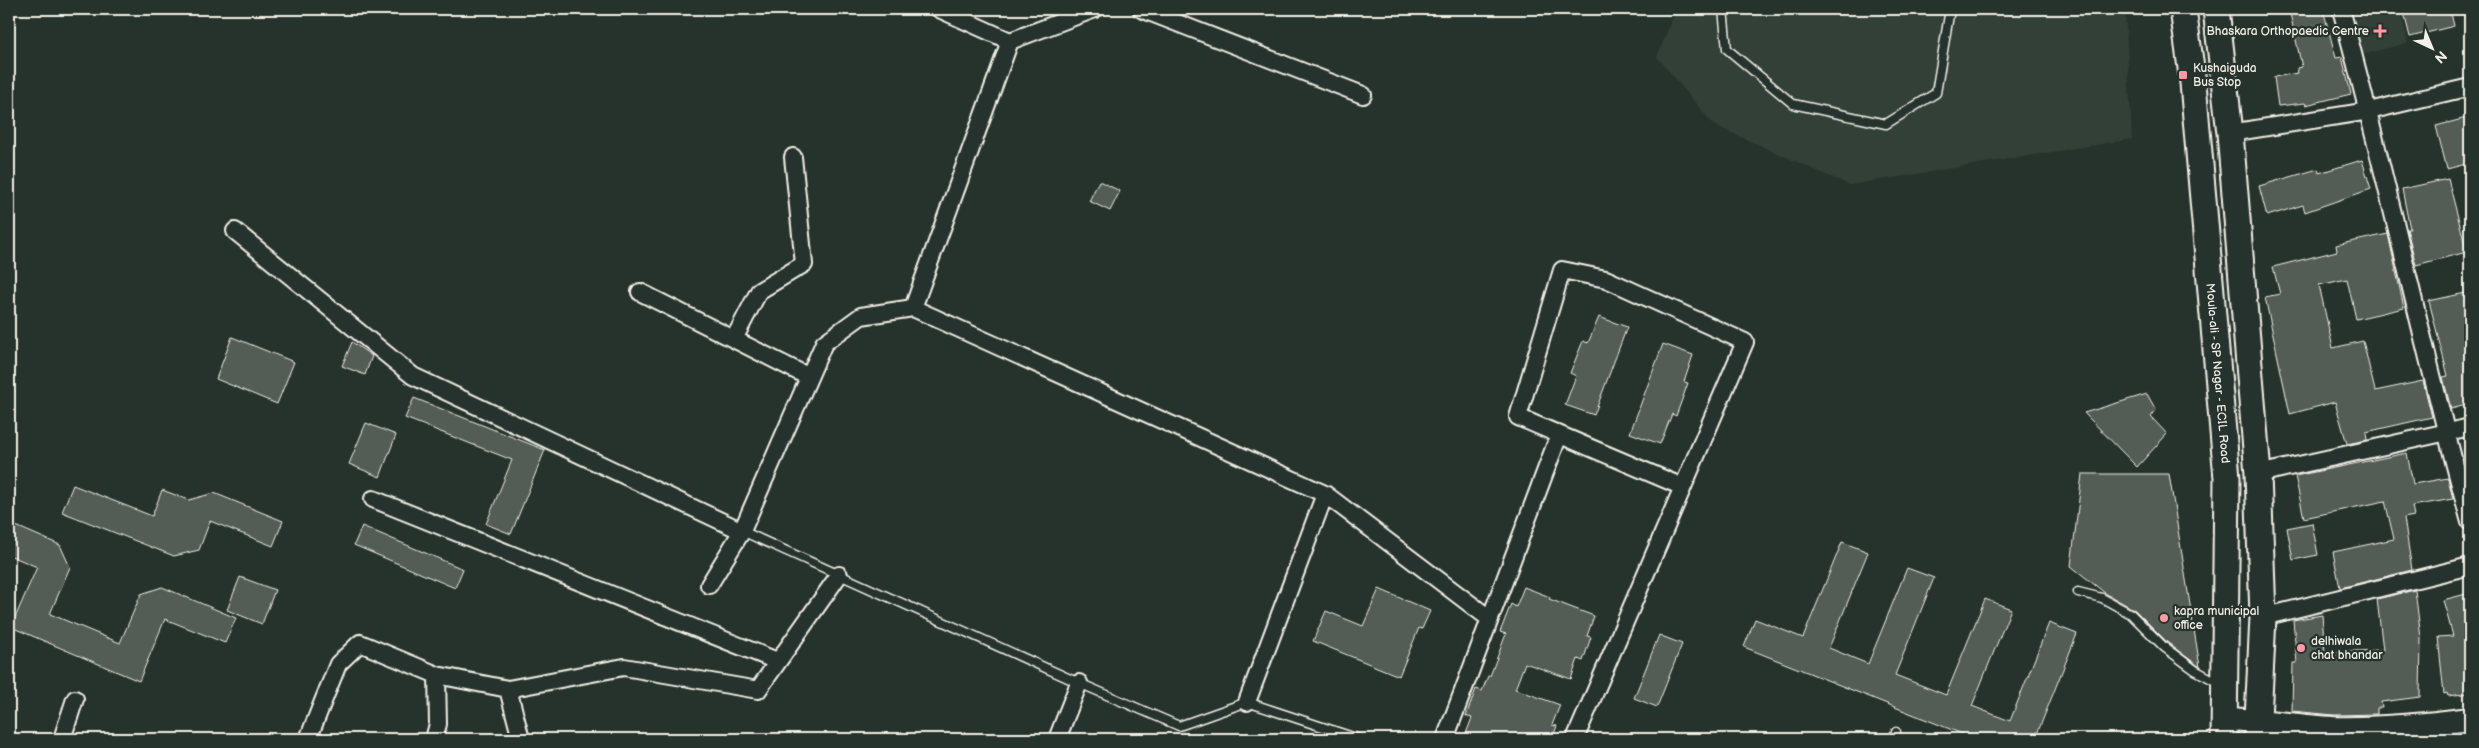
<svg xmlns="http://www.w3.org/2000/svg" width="2479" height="748" font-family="'Balsamiq Sans',sans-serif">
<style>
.built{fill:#333f39}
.building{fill:#525c55;stroke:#f4f1e8}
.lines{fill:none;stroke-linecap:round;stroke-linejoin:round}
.lane-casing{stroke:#f4f1e8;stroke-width:11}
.street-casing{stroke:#f4f1e8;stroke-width:20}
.secondary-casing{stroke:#f4f1e8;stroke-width:26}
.primary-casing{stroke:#f4f1e8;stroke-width:29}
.lane{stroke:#26332d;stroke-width:8}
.street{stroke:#26332d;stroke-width:16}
.secondary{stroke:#26332d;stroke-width:22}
.primary{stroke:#26332d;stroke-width:25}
.poi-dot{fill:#ff9aa2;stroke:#26332d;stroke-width:2}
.labels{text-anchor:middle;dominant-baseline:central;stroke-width:4.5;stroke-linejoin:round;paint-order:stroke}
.poi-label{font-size:12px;fill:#f4f1e8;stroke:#26332d;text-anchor:start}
.street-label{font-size:12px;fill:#f4f1e8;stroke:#26332d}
</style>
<rect width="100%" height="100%" fill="#26332d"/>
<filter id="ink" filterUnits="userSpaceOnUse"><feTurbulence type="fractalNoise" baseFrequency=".02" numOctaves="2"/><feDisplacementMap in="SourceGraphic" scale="10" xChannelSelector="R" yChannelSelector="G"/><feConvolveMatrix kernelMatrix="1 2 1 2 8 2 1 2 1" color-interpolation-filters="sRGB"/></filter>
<g filter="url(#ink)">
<path class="built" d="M1676,9H2125L2132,139L1849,185L1714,125L1657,57Z
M2394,9H2400L2408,43L2361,55L2353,19Z"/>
<path class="building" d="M2289,9H2323L2336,58L2342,57L2351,94L2306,105L2305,103L2278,106L2274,77L2298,73L2297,68L2302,67Z
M2403,9H2450L2454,26L2410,37Z
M2470,117V163L2447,169L2436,126Z
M2362,160L2371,189L2305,212L2303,205L2267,216L2259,186L2318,169L2319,173Z
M2448,179L2467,252L2416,265L2407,229H2410L2402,189Z
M1099,181L1120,191L1110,211L1089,201Z
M2388,234L2404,308L2356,319L2347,279L2319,285L2333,348L2363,341L2375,391L2423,381L2432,417L2366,432L2367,440L2347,444L2335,402L2290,414L2265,297L2280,294L2273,267L2337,251L2336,245Z
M2470,292V404L2451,409L2443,377L2448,376L2429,301Z
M1599,317L1627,327L1594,415L1565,405L1576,376L1570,373L1583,341L1588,343Z
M232,337L294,362L277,404L216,379Z
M352,342L372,356L365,375L342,366Z
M1663,344L1693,355L1684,382L1688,383L1676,416L1672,414L1660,444L1630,433Z
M2147,394L2156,410L2151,417L2167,434L2137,467L2084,413Z
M414,398L545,450L511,534L486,524L512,460L405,418Z
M366,423L396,435L380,477L349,464Z
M2407,453L2413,484L2448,478L2453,499L2412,506L2414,516L2404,518L2412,570L2340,588L2333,552L2394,539L2385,501L2304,518L2295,476Z
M2082,474H2169L2200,667L2168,643L2135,610L2105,593L2071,566Z
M73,485L152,516L162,490L189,500L214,493L283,521L273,546L210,521L199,550L174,556L62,512Z
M9,523L60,545L70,567L50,614L120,643L141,594L162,587L236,618L225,643L165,619L139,681L11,627L37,567L9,555Z
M2312,523L2318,555L2293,560L2287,528Z
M362,526L463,569L455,588L354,545Z
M1842,542L1868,552L1829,648L1868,664L1907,568L1934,578L1895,675L1946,695L1985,599L2011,609L1972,706L2010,721L2049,623L2077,634L2035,739H1975L1744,647L1755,619L1803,638Z
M240,577L275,590L262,624L227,610Z
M1524,587L1550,597L1549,599L1594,616L1587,636L1591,637L1583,661L1578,659L1571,679L1525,663L1515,689L1560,705L1552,725L1557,726L1552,739H1464L1472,718L1466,716L1476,689L1482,691L1488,676H1490L1506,634L1500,632L1511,604L1516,607Z
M1379,589L1430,611L1422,629L1419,628L1399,676L1313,641L1326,611L1363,626Z
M2415,590L2421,638L2420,697L2381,702L2382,708H2377V714L2334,715L2292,711L2293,663H2297L2293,620L2322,615L2325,652L2383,650L2377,599Z
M2466,594L2470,610V624H2467L2470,642V693L2448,696L2447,693L2444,694L2438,637L2453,636L2443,600Z
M1659,635L1682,644L1657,707L1634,698Z"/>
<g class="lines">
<g class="lane-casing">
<path id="lane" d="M1723,9L1727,49L1793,104L1886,124L1936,93L1950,9
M742,531L1079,683L1179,726L1247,702L1359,739
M2078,592L2102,598L2131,614L2164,647L2195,670L2221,684
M1893,739L1896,732"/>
</g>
<g class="street-casing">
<path id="street" d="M939,9L1010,41
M1141,9L1363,95
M2341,9C2388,179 2423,352 2470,522
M2230,133L2369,111L2470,87
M235,231L413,376L742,531
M640,292L809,377
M913,308L1325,494L1490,619
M734,339L759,291L804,264L793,157
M2258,474L2470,427
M373,499L777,661
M709,585L742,531L824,343L861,316L913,308L1010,41L1095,9
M2263,617L2470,566
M508,689L521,739
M1247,702L1325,494
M62,739L75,699
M308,739L338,664L360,643L437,675L508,689L624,667L758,690L839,575
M434,739L438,724L437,675
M1057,739L1079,683
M1445,739L1559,435
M1575,739L1745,342L1606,279L1562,270L1518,417L1683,487"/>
</g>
<g class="secondary-casing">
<path id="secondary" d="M2226,719C2262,720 2297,726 2333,728C2379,729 2425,725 2470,719"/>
</g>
<g class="primary-casing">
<g id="primary">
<path id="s1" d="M2183,9L2193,83L2227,478L2224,739"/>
<path d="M2216,9L2230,133L2258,474L2263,617L2257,739"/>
</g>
</g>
<use href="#lane" class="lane"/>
<use href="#street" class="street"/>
<use href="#secondary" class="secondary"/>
<use href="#primary" class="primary"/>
</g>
</g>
<g class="poi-dot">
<path d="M2377.5 23.5h5v5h5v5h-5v5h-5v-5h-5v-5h5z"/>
<rect x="2178" y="70" width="10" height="10" rx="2.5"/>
<circle cx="2164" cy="618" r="5"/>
<circle cx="2301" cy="648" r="5"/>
</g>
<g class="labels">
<g class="poi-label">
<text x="2369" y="31" text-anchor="end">Bhaskara Orthopaedic Centre</text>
<text x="2193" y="68">Kushaiguda<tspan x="2193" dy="14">Bus Stop</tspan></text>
<text x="2174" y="611">kapra municipal<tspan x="2174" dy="14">office</tspan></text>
<text x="2311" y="641">delhiwala<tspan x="2311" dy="14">chat bhandar</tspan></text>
</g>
<g class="street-label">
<text stroke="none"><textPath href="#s1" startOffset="366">Moula-ali - SP Nagar - ECIL Road</textPath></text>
</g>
</g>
<rect width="2479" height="748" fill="none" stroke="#26332d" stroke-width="30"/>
<rect x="15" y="15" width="2449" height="718" fill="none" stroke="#f4f1e8" stroke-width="2" filter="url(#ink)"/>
<g transform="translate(2432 48) rotate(136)" stroke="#26332d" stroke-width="4" paint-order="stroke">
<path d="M0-4L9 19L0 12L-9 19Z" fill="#f4f1e8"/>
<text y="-8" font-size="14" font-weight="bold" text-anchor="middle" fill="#f4f1e8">N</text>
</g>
</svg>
